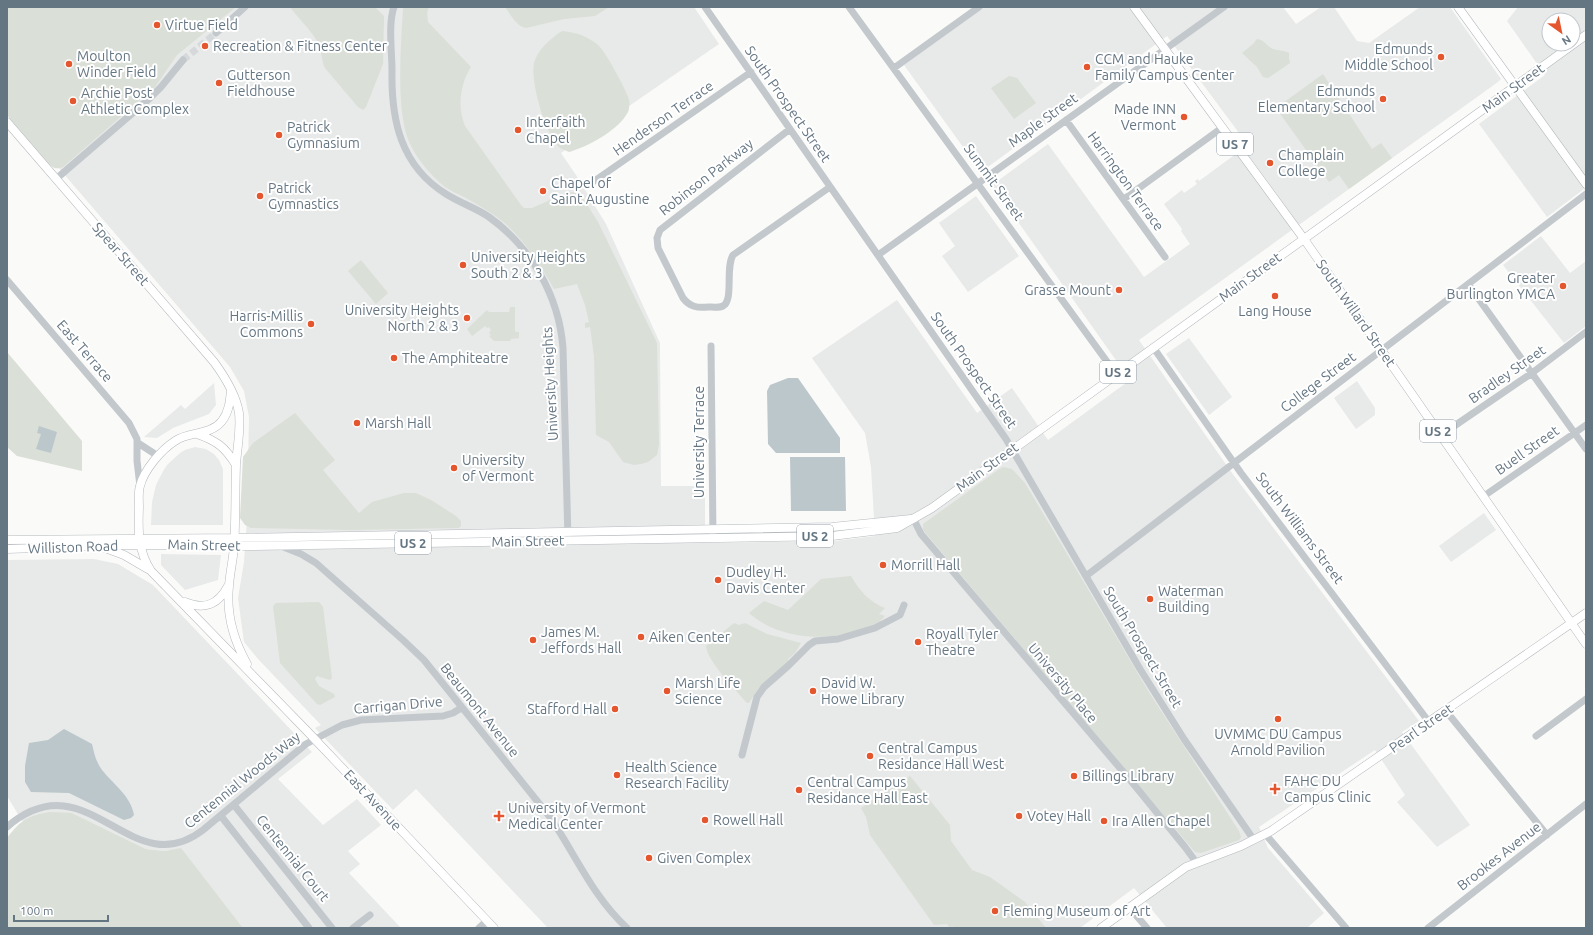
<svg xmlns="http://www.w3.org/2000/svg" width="1593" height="935" font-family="Ubuntu,sans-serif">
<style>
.built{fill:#e8e9e9;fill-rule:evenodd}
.green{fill:#dadfd7}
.water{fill:#bbc7cb}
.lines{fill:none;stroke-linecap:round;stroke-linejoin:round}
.minor-tunnel{stroke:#d5d9db;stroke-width:7;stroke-dasharray:7 3.5;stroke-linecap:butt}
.major-casing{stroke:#b5babe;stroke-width:9}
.minor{stroke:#c3c8cc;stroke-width:7}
.major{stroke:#fff;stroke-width:8}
.poi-dot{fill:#e4572e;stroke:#fff;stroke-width:1.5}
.labels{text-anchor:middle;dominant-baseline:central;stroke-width:4;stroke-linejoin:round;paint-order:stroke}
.shield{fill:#fff;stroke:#939fa8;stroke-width:1}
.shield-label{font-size:13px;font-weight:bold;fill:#657683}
.poi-label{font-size:14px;fill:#657683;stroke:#fff;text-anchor:start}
.street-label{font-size:14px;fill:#657683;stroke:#fff}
</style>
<rect width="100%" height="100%" fill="#fafaf8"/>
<path class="built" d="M7,7H694L719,44L561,153L576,175L606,224L660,343L661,486H705V543L835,541L875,536L871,467L865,433L812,358L897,300L977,413L1012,388L1048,440L1130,380L992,185L1048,144L1144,277L1190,244L1181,231L1182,229L1164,204L1182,190L1184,193L1197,184L1195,181L1198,179L1199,181L1248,145L1167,36L981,172L904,65L984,7H1283L1296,24L1321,7H1334L1357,41L1369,43L1420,7H1450L1501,79L1498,82L1139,340L1232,473L1419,721L1402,732L1470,825L1437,847L1397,802L1405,795L1375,750L1259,827L1268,848L1324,913L1307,928H1167L1134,888L1080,928H548L416,789L393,810L315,728L321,725L259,660L244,642L238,598L244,562L247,520L249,417L244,391L230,367L7,108Z
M1518,7H1586V191L1584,189L1547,217L1479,124L1545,75L1507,21ZM1549,20H1573V44H1549Z
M976,196L1019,256L968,292L942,256L955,246L939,223Z
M1541,236L1570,273L1586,261V326L1564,343L1503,265Z
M1189,338L1232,397L1209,415L1166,354Z
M1357,381L1375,408V415L1356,429L1334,398Z
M214,383L216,405L209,414L173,428L157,438L144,437L181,405L185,409Z
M195,447L206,449L214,454L219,460L223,469V525H151L152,502L156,485L162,473L167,465L180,453L185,450Z
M1484,513L1496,530L1451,562L1439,546Z
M161,554L221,555L218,580L185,590L161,565Z
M94,559L118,564L153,585L312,752L278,779L323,825L357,799L381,825L348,851L360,864L349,873L401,928H243L181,849L165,851L146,849L72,813L22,821L7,796V560Z"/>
<path class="green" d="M7,7H236L177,55L155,87L63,167C56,169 54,169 49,164L7,115Z
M290,7H375L384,16L383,64L366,107L363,110L358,107L325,68C321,59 322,50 317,41C310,29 298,18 290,7Z
M404,7H429L427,13L428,22L471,67C460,84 457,107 465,126L521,205L524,208H532L566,193L576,192L581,195L598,222L657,343L659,444L657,455L648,462L641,464L634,465L623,462L609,442L596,435L594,356L590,327L585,328V323L589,322L585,305L577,284L554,289C541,266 526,243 507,225C494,214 479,205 464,197C458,194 451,191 445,187C430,175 415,157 408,139C396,108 401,44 403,9Z
M505,7H609L595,16L564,19L526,28C516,26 511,15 505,7Z
M562,31C578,33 585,35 598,45C604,49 628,93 629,100C630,103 629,110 628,112C619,130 587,147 569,152C566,151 563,149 560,148C546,136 530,82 534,63C538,49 550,39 562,31Z
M1257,39C1265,40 1266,46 1273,49C1279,51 1284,50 1289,53V58L1290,63L1268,78L1263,77L1257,67L1242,53L1253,44Z
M1323,74L1372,149L1381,143L1392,158L1349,189L1339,175L1329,182L1276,108Z
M1009,76L1017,78L1036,103L1014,119L991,88Z
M361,260L388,293L376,304L348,271Z
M510,307H515V331L516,332H519V338L511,339L510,341H494L489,336L491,335L489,333L491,330L489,327L487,328L485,326L472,336L467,329L487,310L489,312H509Z
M7,352L82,441V471L17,456L7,447Z
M295,413L335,460L323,470L359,513L372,502L404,493H416L431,500L456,516L461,521V526L459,528L350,530L251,528L245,525L240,518L243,457L253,443Z
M1003,467L1012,469L1025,483L1150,694L1239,831L1241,837L1239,840L1201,853L1195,852L923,530V524L998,470Z
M851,576C859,590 870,603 885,608L879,614L885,616L880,621L882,622C871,626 861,631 850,633C816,641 776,637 749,613L764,601L788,610L821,579Z
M319,602L323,607L332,678L330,680L317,676L315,679L319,686L334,694L335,697L320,705L317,704L280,663L273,606L276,603Z
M734,623L739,625L745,623L767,634L801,643L795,653L788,659V662L758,689L749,703H747C736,690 707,661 706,646Z
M910,776L950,825L951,841L972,870L990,877L1025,902L1046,928H954L952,926L950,928L947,924L934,925L870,835L866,817L861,808Z
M50,812L72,813L146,849L165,851L181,848L243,928H7V838C21,820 27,816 50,812Z"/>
<path class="water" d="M788,378H798L840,438V453H776L768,444L767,391L770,385Z
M39,426L57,432L51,453L36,449L41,434L37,433Z
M790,457H845L846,511H791Z
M64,729L92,744C94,753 96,762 102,770C113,784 131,796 134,815L131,818L124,820L69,793L31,792L25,782V766L29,743L48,740Z"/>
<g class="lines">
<path class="minor-tunnel" d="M183,60L216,33"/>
<g class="major-casing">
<path id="major" d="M1134,7L1304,239L1586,644
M1458,7L1586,184
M7,122L214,362C225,377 236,394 239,413C241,430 237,448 236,465C235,492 236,519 234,547C233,560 230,572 229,586C226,614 233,639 247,664
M231,390C230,401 229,412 222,421C210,436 189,431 175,441C161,450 144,470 140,486C138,492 139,501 139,507C138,531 138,551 151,571L307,731L494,928
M197,434C217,441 225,447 236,465
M7,540L234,538L832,527L911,519
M105,548L124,555L148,569
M7,549L130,545L250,546L832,536L897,528L932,508L1586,35
M185,602C204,610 218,605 228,586
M1101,928L1186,867L1241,846L1271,831L1586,613"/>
</g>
<path class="minor" d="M394,7C388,23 392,53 392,70C391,121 401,166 446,194C460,203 476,208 489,217C531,247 559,296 563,348L568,540
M705,7L1006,439L1140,669L1184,739L1254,840
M849,7L1116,374
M216,33L245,7
M894,68L979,7
M1066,120L1165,257
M790,129L660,230L657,238L658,248L683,298C690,307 697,308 708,307C712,307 719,308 723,306C734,300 725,268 733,255L830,187
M56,179L150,98L161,87L183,60
M590,184L751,72
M1124,199L1223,127
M878,255L1224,7
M7,280L129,423L137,439V461L140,486
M1468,284L1586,449
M711,346L713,538
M1153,347L1241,473L1429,722
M1441,435L1532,373L1586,332
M138,443L158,456
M1484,496L1586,425
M913,518L921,534L1131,781L1185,847L1196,862
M281,546L301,554L316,563L403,640L424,660L550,817C575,854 593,897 627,928
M1086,576L1586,194
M1446,711L1547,835
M1536,736L1586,699
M742,755L757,697L764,687L788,666L809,645L815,641L838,639L875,628L900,615L904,605
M234,805L332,928
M221,816L309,928
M7,827C88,757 130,886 203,830L306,744L342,725L361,720L443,716L453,713L461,708
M1266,835L1346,928
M1129,907L1147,928
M353,928L370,915
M479,928L487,921
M1428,928L1586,804"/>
<use href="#major" class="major"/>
</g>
<g class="poi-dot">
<circle cx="157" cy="25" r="4"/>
<circle cx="205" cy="46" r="4"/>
<circle cx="1441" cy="57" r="4"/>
<circle cx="69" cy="64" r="4"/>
<circle cx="1087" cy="67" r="4"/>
<circle cx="219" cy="83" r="4"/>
<circle cx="1383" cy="99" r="4"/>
<circle cx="73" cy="101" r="4"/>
<circle cx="1184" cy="117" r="4"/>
<circle cx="518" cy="130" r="4"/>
<circle cx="279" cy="135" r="4"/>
<circle cx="1270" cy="163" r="4"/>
<circle cx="543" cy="191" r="4"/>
<circle cx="260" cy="196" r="4"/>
<circle cx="463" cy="265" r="4"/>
<circle cx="1563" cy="286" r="4"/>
<circle cx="1119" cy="290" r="4"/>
<circle cx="1275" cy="296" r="4"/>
<circle cx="467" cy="318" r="4"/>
<circle cx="311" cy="324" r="4"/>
<circle cx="394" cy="358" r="4"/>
<circle cx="357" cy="423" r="4"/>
<circle cx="454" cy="468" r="4"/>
<circle cx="883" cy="565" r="4"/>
<circle cx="718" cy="580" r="4"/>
<circle cx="1150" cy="599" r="4"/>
<circle cx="641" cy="637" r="4"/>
<circle cx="533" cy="640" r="4"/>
<circle cx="918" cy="642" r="4"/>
<circle cx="667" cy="691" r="4"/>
<circle cx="813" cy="691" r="4"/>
<circle cx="615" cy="709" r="4"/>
<circle cx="1278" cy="719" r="4"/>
<circle cx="870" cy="756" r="4"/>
<circle cx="617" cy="775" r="4"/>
<circle cx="1074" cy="776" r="4"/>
<path d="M1273 783h4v4h4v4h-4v4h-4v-4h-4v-4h4z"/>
<circle cx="799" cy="790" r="4"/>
<path d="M497 810h4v4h4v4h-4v4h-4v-4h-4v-4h4z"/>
<circle cx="1019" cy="816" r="4"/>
<circle cx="705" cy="820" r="4"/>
<circle cx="1104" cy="821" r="4"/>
<circle cx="649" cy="858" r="4"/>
<circle cx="995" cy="911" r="4"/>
</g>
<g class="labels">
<g class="shield">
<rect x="1217" y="133" width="36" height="22" rx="3"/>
<rect x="1100" y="361" width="36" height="22" rx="3"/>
<rect x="1420" y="420" width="36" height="22" rx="3"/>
<rect x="797" y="525" width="36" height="22" rx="3"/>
<rect x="395" y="532" width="36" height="22" rx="3"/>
</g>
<g class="shield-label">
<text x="1235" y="144">US 7</text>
<text x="1118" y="372">US 2</text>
<text x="1438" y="431">US 2</text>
<text x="815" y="536">US 2</text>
<text x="413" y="543">US 2</text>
</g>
<g class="poi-label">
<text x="165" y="25">Virtue Field</text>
<text x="213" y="46">Recreation &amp; Fitness Center</text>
<text x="1433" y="49" text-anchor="end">Edmunds<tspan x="1433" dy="16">Middle School</tspan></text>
<text x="77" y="56">Moulton<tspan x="77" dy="16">Winder Field</tspan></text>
<text x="1095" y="59">CCM and Hauke<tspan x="1095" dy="16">Family Campus Center</tspan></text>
<text x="227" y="75">Gutterson<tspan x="227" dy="16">Fieldhouse</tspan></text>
<text x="1375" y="91" text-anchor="end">Edmunds<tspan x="1375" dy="16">Elementary School</tspan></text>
<text x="81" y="93">Archie Post<tspan x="81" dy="16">Athletic Complex</tspan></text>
<text x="1176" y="109" text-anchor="end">Made INN<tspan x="1176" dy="16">Vermont</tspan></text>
<text x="526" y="122">Interfaith<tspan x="526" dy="16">Chapel</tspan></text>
<text x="287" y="127">Patrick<tspan x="287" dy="16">Gymnasium</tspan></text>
<text x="1278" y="155">Champlain<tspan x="1278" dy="16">College</tspan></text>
<text x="551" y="183">Chapel of<tspan x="551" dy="16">Saint Augustine</tspan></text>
<text x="268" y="188">Patrick<tspan x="268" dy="16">Gymnastics</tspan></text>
<text x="471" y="257">University Heights<tspan x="471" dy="16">South 2 &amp; 3</tspan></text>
<text x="1555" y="278" text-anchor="end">Greater<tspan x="1555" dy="16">Burlington YMCA</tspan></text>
<text x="1111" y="290" text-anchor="end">Grasse Mount</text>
<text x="459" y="310" text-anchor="end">University Heights<tspan x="459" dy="16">North 2 &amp; 3</tspan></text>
<text x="1275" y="311" text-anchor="middle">Lang House</text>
<text x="303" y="316" text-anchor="end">Harris-Millis<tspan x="303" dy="16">Commons</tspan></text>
<text x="402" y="358">The Amphiteatre</text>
<text x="365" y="423">Marsh Hall</text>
<text x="462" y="460">University<tspan x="462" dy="16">of Vermont</tspan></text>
<text x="891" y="565">Morrill Hall</text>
<text x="726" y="572">Dudley H.<tspan x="726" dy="16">Davis Center</tspan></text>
<text x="1158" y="591">Waterman<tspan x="1158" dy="16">Building</tspan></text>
<text x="541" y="632">James M.<tspan x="541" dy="16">Jeffords Hall</tspan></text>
<text x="926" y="634">Royall Tyler<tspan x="926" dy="16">Theatre</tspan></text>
<text x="649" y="637">Aiken Center</text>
<text x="675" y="683">Marsh Life<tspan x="675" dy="16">Science</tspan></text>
<text x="821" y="683">David W.<tspan x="821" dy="16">Howe Library</tspan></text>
<text x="607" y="709" text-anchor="end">Stafford Hall</text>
<text x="1278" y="734" text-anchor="middle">UVMMC DU Campus<tspan x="1278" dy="16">Arnold Pavilion</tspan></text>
<text x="878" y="748">Central Campus<tspan x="878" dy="16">Residance Hall West</tspan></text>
<text x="625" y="767">Health Science<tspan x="625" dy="16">Research Facility</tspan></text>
<text x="1082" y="776">Billings Library</text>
<text x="1284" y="781">FAHC DU<tspan x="1284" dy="16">Campus Clinic</tspan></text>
<text x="807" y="782">Central Campus<tspan x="807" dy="16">Residance Hall East</tspan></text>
<text x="508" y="808">University of Vermont<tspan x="508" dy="16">Medical Center</tspan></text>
<text x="1027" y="816">Votey Hall</text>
<text x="713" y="820">Rowell Hall</text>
<text x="1112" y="821">Ira Allen Chapel</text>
<text x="657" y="858">Given Complex</text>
<text x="1003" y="911">Fleming Museum of Art</text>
</g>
<g class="street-label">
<text transform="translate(1513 88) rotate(-36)">Main Street</text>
<text transform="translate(788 104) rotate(55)">South Prospect Street</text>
<text transform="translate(663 118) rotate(-35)">Henderson Terrace</text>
<text transform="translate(1043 120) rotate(-36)">Maple Street</text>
<text transform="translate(706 177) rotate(-38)">Robinson Parkway</text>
<text transform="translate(1126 181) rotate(54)">Harrington Terrace</text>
<text transform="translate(994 182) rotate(54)">Summit Street</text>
<text transform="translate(121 254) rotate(49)">Spear Street</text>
<text transform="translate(1250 277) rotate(-36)">Main Street</text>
<text transform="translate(1356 313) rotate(55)">South Willard Street</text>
<text transform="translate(85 351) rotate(49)">East Terrace</text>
<text transform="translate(974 370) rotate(55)">South Prospect Street</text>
<text transform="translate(1507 374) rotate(-35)">Bradley Street</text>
<text transform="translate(1318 382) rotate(-37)">College Street</text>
<text transform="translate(550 384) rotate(-93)">University Heights</text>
<text transform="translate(699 442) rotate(-90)">University Terrace</text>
<text transform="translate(1527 450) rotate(-35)">Buell Street</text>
<text transform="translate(987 467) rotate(-36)">Main Street</text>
<text transform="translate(1300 528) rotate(53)">South Williams Street</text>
<text transform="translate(528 541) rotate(-1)">Main Street</text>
<text transform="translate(204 545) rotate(1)">Main Street</text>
<text transform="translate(73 547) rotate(-2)">Williston Road</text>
<text transform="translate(1143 647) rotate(59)">South Prospect Street</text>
<text transform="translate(1063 683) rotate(50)">University Place</text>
<text transform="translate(398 705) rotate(-5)">Carrigan Drive</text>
<text transform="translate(480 710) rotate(51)">Beaumont Avenue</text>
<text transform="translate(1421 728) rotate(-35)">Pearl Street</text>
<text transform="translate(242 780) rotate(-39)">Centennial Woods Way</text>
<text transform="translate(373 800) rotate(47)">East Avenue</text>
<text transform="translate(1499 856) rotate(-38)">Brookes Avenue</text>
<text transform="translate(293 858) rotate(51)">Centennial Court</text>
</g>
</g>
<rect width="1593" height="935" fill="none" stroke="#657683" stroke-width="16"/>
<g transform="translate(1561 32) rotate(147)"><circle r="19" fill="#ffffff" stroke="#c1c8cd"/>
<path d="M0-3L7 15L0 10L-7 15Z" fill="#e4572e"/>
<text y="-6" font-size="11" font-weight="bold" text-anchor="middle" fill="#657683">N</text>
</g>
<path d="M14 915v6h94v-6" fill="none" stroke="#657683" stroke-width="2"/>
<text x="20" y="915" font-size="12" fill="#657683" stroke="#ffffff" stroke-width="3" paint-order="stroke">100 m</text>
</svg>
